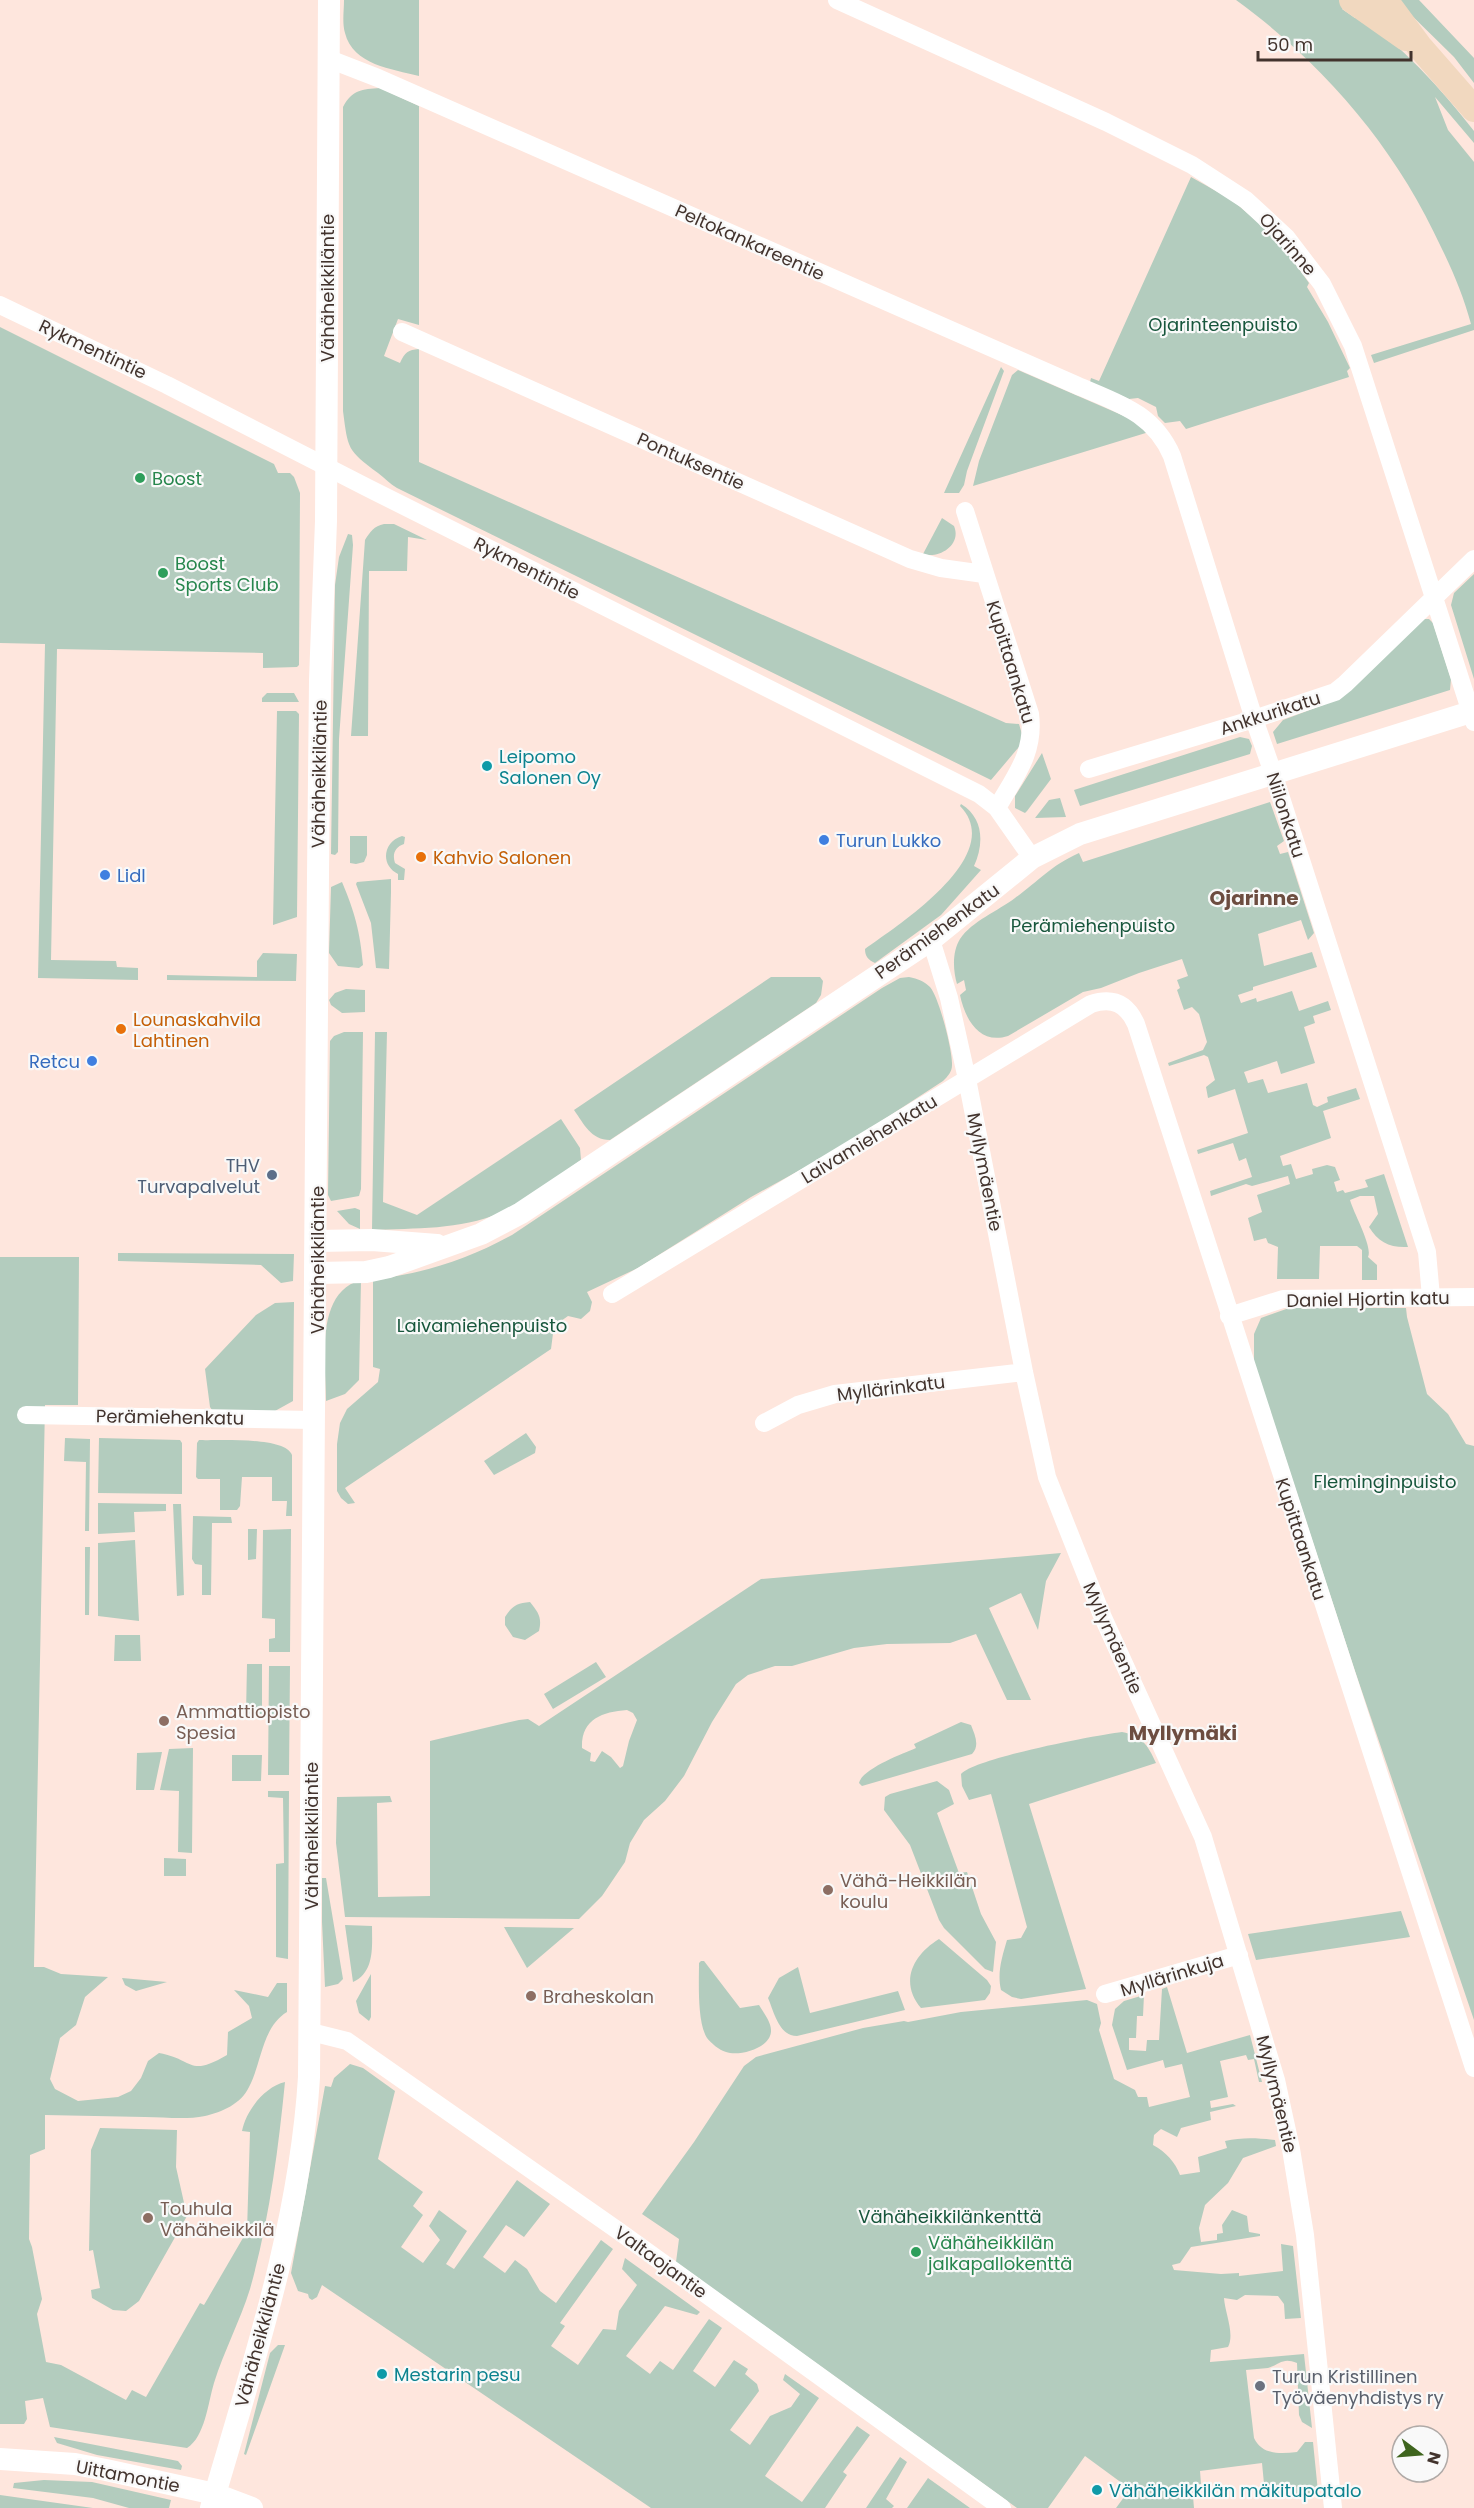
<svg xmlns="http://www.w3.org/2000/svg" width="1474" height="2508" font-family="Poppins,sans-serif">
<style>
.green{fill:#b3ccbe;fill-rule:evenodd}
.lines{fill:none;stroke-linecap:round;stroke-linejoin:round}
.minor{stroke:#fff;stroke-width:18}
.tertiary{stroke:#fff;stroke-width:22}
.secondary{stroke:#f1d8bf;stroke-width:26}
.leisure-dot{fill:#2e9e5b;stroke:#f9f9f9;stroke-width:2}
.culture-dot{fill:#0f9aa8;stroke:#f9f9f9;stroke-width:2}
.shop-dot{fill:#3f7fe0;stroke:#f9f9f9;stroke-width:2}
.food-dot{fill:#e8710a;stroke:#f9f9f9;stroke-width:2}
.service-dot{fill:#5c6f8a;stroke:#f9f9f9;stroke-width:2}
.education-dot{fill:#8d6e63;stroke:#f9f9f9;stroke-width:2}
.worship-dot{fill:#6b7280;stroke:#f9f9f9;stroke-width:2}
.labels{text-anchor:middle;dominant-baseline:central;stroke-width:4.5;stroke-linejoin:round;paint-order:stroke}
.street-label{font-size:18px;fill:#42332d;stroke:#f9f9f9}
.park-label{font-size:18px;fill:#17563c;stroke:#f9f9f9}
.leisure-label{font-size:18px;fill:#27864d;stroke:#f9f9f9;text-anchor:start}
.culture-label{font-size:18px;fill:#0d838f;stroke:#f9f9f9;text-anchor:start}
.shop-label{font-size:18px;fill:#366cbe;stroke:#f9f9f9;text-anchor:start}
.food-label{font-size:18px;fill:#c56008;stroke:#f9f9f9;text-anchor:start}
.service-label{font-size:18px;fill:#4e5e75;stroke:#f9f9f9;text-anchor:end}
.education-label{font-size:18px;fill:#785e54;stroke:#f9f9f9;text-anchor:start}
.worship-label{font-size:18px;fill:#5b616d;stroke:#f9f9f9;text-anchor:start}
.neighbourhood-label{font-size:20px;font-weight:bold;fill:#6d4d40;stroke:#f9f9f9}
</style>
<rect width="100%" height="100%" fill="#fee6dd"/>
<path class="green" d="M344,0H419V76C392,69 353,65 345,33C342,23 344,11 344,0Z
M1236,0H1340L1344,7L1342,9L1355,18L1358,13C1402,47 1440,87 1474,131V143L1435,97L1448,130L1474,162V330L1374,363L1371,355L1471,324C1464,298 1453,271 1441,247C1396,148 1324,64 1236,0Z
M1396,0H1419L1474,58V83L1454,57Z
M380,88L419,106V325L398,319L384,356L400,363C405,352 408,350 419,349V462L1006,723L1019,724L1024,741L991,780L397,488C390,484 385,478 378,473C347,450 348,449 343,411V107C352,90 362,89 380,88Z
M1191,177L1232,200L1259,223L1283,247L1309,283L1307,287L1328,322L1350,368L1347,371L1349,377L1186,429L1180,421L1165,423L1158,416L1156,407L1138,398L1129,399L1090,382L1091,378L1099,381Z
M0,327L274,464L278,473H290L294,477L300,493L299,665L297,667L263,668V653L57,649L51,960L116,961L117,967L138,968V980L38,978L45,644L0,643Z
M1001,367L1004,371L967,471L964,485L959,493H944Z
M1018,370L1131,419L1149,432L973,486L979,461L1012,375Z
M942,518L954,526C962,545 939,559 923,554Z
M384,524H394L427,540L408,537L407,571H369L368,736H351L365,540C370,532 374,526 384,524Z
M348,534L352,535L353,545L339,739L338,852L335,855L331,854L335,585L339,557Z
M1474,574V679L1451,605L1454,593Z
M1423,619H1429L1433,623L1451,679L1450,690L1277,744L1273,732L1283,720L1323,705Z
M267,693H294L299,702H262V698Z
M277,711H296L299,714L297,917L273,925Z
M1240,737L1249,739L1252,746L1250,754L1080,806L1074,790Z
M1042,753L1051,779L1027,811L1025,813L1015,808V796Z
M1060,798L1066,817L1035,818L1049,800Z
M1270,802L1284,841L1277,846L1280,854L1288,852L1314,933L1308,940L1301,920L1258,934L1264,966L1312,952L1317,967L1253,987V990L1238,995L1241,1003L1256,998L1257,1002L1292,991L1299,1011L1328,1001L1331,1010L1313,1016L1315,1023L1304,1027L1315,1063L1281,1074L1277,1061L1244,1072L1248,1083L1263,1079L1268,1093L1307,1083L1313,1105L1317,1107L1328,1102L1327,1097L1356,1088L1360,1099L1323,1111L1331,1138L1280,1156L1283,1166L1291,1164L1296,1179L1313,1174L1312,1169L1327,1165L1335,1167L1340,1180L1334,1182L1337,1192L1343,1190L1345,1193L1368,1187L1365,1180L1384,1174L1408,1247C1390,1248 1378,1242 1369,1227L1378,1214L1374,1196H1360L1350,1200C1354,1214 1373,1247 1368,1257L1377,1265V1280H1362V1250L1357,1246H1320L1319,1279H1277L1278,1247L1268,1243L1266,1238L1254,1241L1248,1218L1262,1212L1257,1195L1290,1184L1288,1176L1252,1186L1246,1184L1211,1196L1210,1191L1252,1177L1246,1158L1239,1161L1233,1143L1198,1154L1197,1150L1248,1133L1235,1089L1208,1098L1206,1087L1215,1080L1208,1057L1204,1055L1169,1066L1168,1063L1203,1050L1207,1042L1199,1014L1192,1007L1184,1010L1177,990L1180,988L1177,980L1188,976L1182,959L1139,973L1101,988L1083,992L1008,1036C979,1045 965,1019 960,995L966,990L964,980L957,984C953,970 952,952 960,939C972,921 998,911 1015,898C1039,881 1050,866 1079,853L1083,862Z
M961,804C984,818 984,844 974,866L981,870L941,915L875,963C868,960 865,956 865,949C898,925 1008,855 960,806Z
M350,836H367V855L364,862L356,864L350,863Z
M402,836L405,837L404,844C395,847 392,854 395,863L405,869L404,880H398V874C380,865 383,842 402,836Z
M391,879V892L389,969L376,968L371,923L356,884L357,882Z
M342,882C355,913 360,931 363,965L359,968L338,966L329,953L331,887Z
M263,953L297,954L296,981L167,980V975L257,977V961Z
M771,977H820L823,981L821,995L816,1003L610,1140C591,1140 584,1124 574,1110Z
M909,977C918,979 924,981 930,987C939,997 953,1052 952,1065C952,1072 948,1076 943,1081L840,1148L751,1197L638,1268L587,1292L592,1302L590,1311L581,1319L568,1316L554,1326L551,1349L345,1488L355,1503L348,1504L341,1498L337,1491V1444L340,1423L347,1409L378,1382L380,1369L373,1367V1279C423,1274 467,1260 512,1235L882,988L900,978Z
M346,989L365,990V1012L342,1013L331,1005L329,1000L335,993Z
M344,1032H363L361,1189L359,1196L331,1201L328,1195L330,1041L334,1036Z
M375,1032H387L383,1202L417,1215L561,1119L580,1148L581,1160C555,1178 529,1201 500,1213C460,1230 415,1228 372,1230Z
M355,1208L360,1210V1229L349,1224L337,1211Z
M118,1253L294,1254L293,1281L281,1283L261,1265L118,1261Z
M0,1257H79L78,1405H45L34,1967H44L61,1974L108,1977L85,1997L76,2025L60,2038L50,2079L55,2089L78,2101L118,2097L131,2091L141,2078L148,2061L159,2053C194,2059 188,2078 227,2055L228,2032L252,2018L249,2006L234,1990L268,1997L277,1983H287V2012C262,2027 262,2062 249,2087C241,2104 222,2112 205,2116C185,2120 165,2117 145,2117C112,2116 78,2116 45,2115V2149L30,2155L29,2239L32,2247L42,2299L37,2314L46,2362L61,2365L126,2400L132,2390L146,2397L200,2303L204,2305L247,2231L250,2132L242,2131C246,2111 264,2087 285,2082C278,2152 269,2221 250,2289C240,2321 224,2351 214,2383C208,2403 205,2437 187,2448L50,2427L43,2398L25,2401L27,2419L24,2424H0Z
M361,1280L359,1380L345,1394L326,1401C326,1363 314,1293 361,1280Z
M294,1302L293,1401L275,1411L212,1410L210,1407L205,1369L256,1315L275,1303Z
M1289,1308H1406L1407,1317L1427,1394L1448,1414L1466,1444L1474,1446V2020L1355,1671L1254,1362V1334L1261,1318Z
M526,1433L536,1447L535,1453L494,1475L484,1461Z
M65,1438L90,1439L89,1531H85L86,1462L64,1461Z
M99,1438L180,1440L182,1443V1494L98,1493Z
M199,1440C218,1441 285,1436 292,1455V1516H286L287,1501H272V1477H242L240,1506L237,1510H220V1479H198L196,1477L197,1443Z
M98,1503L166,1504V1511L134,1512L135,1532L98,1534Z
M173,1504H181L184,1595L177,1596Z
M193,1516L231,1517L232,1523H212L211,1595H202V1565L195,1564L192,1559Z
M248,1529H257L256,1559L248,1560Z
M291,1529L290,1652H269V1639L275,1638V1619L262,1618L263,1530Z
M135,1540L139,1621L98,1616V1543Z
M85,1547H90L89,1615H85Z
M1061,1553L1046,1581L1038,1630L1021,1593L989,1608L1031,1700H1007L976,1634L950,1643L887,1644L854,1648L792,1666H775L748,1675L736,1684L712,1722L684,1776L665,1801L644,1820L630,1843L625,1862L602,1896L579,1919L345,1917L336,1843L337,1797L390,1796L392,1802L377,1803L378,1897L430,1896V1741L519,1720L528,1719L539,1726L761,1579ZM627,1710L633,1713L637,1720L629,1741L623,1766L620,1768L611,1757L602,1751L595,1762L590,1761L591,1753L582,1748C581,1719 602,1712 627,1710Z
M530,1602C539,1613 542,1618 539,1631L525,1640L513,1637L505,1625V1617C512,1606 517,1603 530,1602Z
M115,1635H140L141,1661H114Z
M596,1662L606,1677L553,1709L544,1694Z
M247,1664H262V1714H246Z
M269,1666H290L289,1775H268Z
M961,1722L971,1725C975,1735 980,1746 972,1754L862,1786L859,1783C862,1769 902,1754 916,1748L914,1744Z
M1122,1732C1142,1736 1148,1745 1156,1763L1029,1804L1086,1989L1021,1999L1012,1997L1001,1990C997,1973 1002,1957 1007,1940L1021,1938L1027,1927L991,1794L969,1800L962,1786L961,1774C976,1758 1096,1735 1122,1732Z
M193,1748L192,1853L178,1852L179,1791L160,1790L169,1749Z
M162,1752L154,1790H136L137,1753Z
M232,1755H262L261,1781H232Z
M937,1781L949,1790L954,1804L937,1813L959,1873L967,1872L981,1914L996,1942L993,1972L985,1969L944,1928L939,1920L910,1845L884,1810L885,1797L890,1794Z
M268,1791H289L288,1959L276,1957V1864L284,1863L283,1798L268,1797Z
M164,1858L186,1859V1876H164Z
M322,1878H326L343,1979L338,1984L325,1987L322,1922Z
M1401,1911L1410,1937L1256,1960L1248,1934Z
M345,1925L372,1926C372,1946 375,1972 353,1982Z
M504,1927L574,1928L527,1968Z
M939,1939L987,1980L991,1986L990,1993L985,2000L921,2008C899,1982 913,1955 939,1939Z
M701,1961H704L740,2008L759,2005C763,2012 771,2022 771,2030C772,2048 739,2057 726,2052C719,2050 711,2043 707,2038C697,2022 699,1982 699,1963Z
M798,1967L810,2013L898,1991L905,2010L797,2036C779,2036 774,2012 768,1998L779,1978Z
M371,1974V2017L369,2021L359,2013L356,2001Z
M122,1978L167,1982L136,1991L125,1985Z
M1167,1987L1187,2053L1250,2035L1262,2082H1259L1254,2059L1248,2060L1246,2055L1220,2061L1228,2097L1210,2101L1211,2108L1233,2104L1236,2106L1210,2112L1211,2120L1181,2128L1177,2137L1161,2129L1154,2135L1153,2145C1166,2152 1175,2162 1180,2175L1200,2172L1198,2157L1227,2148L1225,2141C1242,2137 1258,2138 1275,2140L1276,2146L1243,2158L1228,2183L1205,2205L1199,2228L1201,2242L1217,2240V2234L1223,2233L1222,2225L1232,2210L1247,2216L1249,2232L1260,2234V2236L1191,2247L1180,2263L1172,2265L1174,2270L1221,2274L1239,2273V2276L1283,2271L1281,2244L1293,2246L1301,2318L1285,2319L1284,2304L1278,2296L1245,2295L1237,2300L1224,2298C1225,2313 1235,2334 1228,2347L1211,2350L1210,2362L1304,2354L1312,2428L1302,2422L1299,2415L1297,2363C1283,2357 1280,2364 1268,2368C1261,2369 1253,2369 1246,2370L1254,2438C1262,2455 1280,2454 1297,2452L1305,2442H1313L1318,2492C1301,2496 1282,2501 1265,2494L1262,2463L1200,2471L1201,2484L1192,2485L1194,2508H1116L1130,2489L1085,2456L1048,2508H1017L676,2262L679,2239L642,2214L694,2142L744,2066L756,2057L863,2028L904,2021L908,2022L961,2012L1087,2000L1097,2004L1101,2023L1099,2030L1114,2079L1135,2090L1138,2097H1147L1149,2107L1190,2097L1182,2064L1165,2068L1163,2060L1127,2070L1112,2025L1115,2009L1124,2001L1144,1995L1143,2016H1137L1136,2038H1129V2050L1146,2051L1147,2040H1159L1162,1989Z
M350,2064L363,2068L395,2091L378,2159L423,2192L413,2206L423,2215L401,2247L423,2263L440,2240L429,2226L439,2210L467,2231L446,2264L454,2269L517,2180L550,2204L524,2237L506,2225L483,2257L505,2273L515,2260L527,2269L540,2291L556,2303L601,2240L613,2249L560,2323L565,2326L551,2346L578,2365L603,2329L616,2330L619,2311L637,2285L622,2269L625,2258L700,2312L697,2315L665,2306L626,2356L650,2374L660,2361L673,2370L709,2319L722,2328L693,2371L715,2387L734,2360L748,2369L745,2374L757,2384L759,2391L730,2430L750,2445L770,2416L791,2407L800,2394L783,2380L785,2374L819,2398L765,2476L802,2502L857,2426L870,2435L843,2472L847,2475L825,2508H651L322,2285L317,2297L312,2300L309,2298L308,2294L298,2291L291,2273L325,2086L331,2087L334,2078Z
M100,2128L177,2130L176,2167L187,2216L139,2301L126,2311L113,2310L92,2298L91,2290L100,2288L93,2250L89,2251L91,2150Z
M278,2345H285L246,2455L244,2454L270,2353Z
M54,2437L178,2461L182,2466L181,2470L97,2455L57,2443Z
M900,2457L907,2462L886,2499L894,2506L892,2508H866Z
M928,2478L970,2508H907Z
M44,2480L92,2482L171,2500L169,2508H129L93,2498L13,2488L14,2483Z
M0,2495L93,2508H0Z"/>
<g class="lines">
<path class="minor" d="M837,0L1106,122L1192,165L1246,200L1286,237L1322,284L1353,346L1474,722
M329,59L378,78L1076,385C1117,403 1153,412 1172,456L1254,719L1273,773L1427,1252L1431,1297
M0,305L167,385L368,488L979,794L997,808L1032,858
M402,332L910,559L941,568L984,574
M965,511L1030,714C1035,753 1015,776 997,808
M1089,769L1254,719L1335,692L1345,684L1474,559
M931,940L949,998L967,1079L1024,1372L1047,1477L1101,1613L1203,1837L1276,2080L1291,2149L1305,2235L1333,2508
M612,1294L1091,1004C1113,997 1127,1004 1136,1024L1474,2068
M1229,1316L1283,1299L1474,1297
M26,1415L314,1420
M764,1423L798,1405L835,1394L1024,1372
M1105,1994L1239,1955
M311,2032L347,2041L620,2232L1002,2508"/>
<path class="tertiary" d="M317,1241L372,1240L437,1245
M317,1273L366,1272L389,1267L481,1234L521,1213L931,940L1032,858L1080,834L1474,711
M0,2459L75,2464L106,2470L215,2494L252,2508
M211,2508C252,2367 300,2225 309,2077L318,875L320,680L326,521L329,0"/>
<path class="secondary" d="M1352,0L1406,38
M1385,0L1419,46L1474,109"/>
</g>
<g class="leisure-dot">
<circle cx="140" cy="478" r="6"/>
<circle cx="163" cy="573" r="6"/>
<circle cx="916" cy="2252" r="6"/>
</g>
<g class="culture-dot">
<circle cx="487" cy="766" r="6"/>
<circle cx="382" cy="2374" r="6"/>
<circle cx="1097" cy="2490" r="6"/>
</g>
<g class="shop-dot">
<circle cx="824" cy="840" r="6"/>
<circle cx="105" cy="875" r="6"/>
<circle cx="92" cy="1061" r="6"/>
</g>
<g class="food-dot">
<circle cx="421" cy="857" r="6"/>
<circle cx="121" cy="1029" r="6"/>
</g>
<circle class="service-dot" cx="272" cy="1175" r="6"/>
<g class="education-dot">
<circle cx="164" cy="1721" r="6"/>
<circle cx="828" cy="1890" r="6"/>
<circle cx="531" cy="1996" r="6"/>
<circle cx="148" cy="2218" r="6"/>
</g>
<circle class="worship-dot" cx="1260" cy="2386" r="6"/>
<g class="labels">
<g class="street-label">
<text transform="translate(750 242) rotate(24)">Peltokankareentie</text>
<text transform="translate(1288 244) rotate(49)">Ojarinne</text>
<text transform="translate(327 288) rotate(-90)">Vähäheikkiläntie</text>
<text transform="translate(93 349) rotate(25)">Rykmentintie</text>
<text transform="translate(691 461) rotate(24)">Pontuksentie</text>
<text transform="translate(527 568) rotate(27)">Rykmentintie</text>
<text transform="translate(1011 662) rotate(73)">Kupittaankatu</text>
<text transform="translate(1270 713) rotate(-18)">Ankkurikatu</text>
<text transform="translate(319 774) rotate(-89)">Vähäheikkiläntie</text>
<text transform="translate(1286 815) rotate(72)">Niilonkatu</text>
<text transform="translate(937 931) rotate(-36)">Perämiehenkatu</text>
<text transform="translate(869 1139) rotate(-31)">Laivamiehenkatu</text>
<text transform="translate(985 1172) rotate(79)">Myllymäentie</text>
<text transform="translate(317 1260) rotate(-90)">Vähäheikkiläntie</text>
<text transform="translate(1368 1299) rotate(-1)">Daniel Hjortin katu</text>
<text transform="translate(891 1388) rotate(-7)">Myllärinkatu</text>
<text transform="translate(170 1417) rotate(1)">Perämiehenkatu</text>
<text transform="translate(1301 1539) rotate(72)">Kupittaankatu</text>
<text transform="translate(1113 1638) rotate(66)">Myllymäentie</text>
<text transform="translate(311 1836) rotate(-90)">Vähäheikkiläntie</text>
<text transform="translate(1172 1975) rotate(-17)">Myllärinkuja</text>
<text transform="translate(1277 2094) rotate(76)">Myllymäentie</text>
<text transform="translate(661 2262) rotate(36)">Valtaojantie</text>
<text transform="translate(260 2335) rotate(-75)">Vähäheikkiläntie</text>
<text transform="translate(128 2476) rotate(11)">Uittamontie</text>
</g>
<g class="park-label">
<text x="1223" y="324">Ojarinteenpuisto</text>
<text x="1093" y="925">Perämiehenpuisto</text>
<text x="482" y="1325">Laivamiehenpuisto</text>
<text x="1385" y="1481">Fleminginpuisto</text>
<text x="950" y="2216">Vähäheikkilänkenttä</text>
</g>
<g class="leisure-label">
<text x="152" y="478">Boost</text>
<text x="175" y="563">Boost<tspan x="175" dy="21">Sports Club</tspan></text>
<text x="928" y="2242">Vähäheikkilän<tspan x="928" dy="21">jalkapallokenttä</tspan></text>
</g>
<g class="culture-label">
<text x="499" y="756">Leipomo<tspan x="499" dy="21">Salonen Oy</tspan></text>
<text x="394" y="2374">Mestarin pesu</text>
<text x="1109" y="2490">Vähäheikkilän mäkitupatalo</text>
</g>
<g class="shop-label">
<text x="836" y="840">Turun Lukko</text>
<text x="117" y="875">Lidl</text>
<text x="80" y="1061" text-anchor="end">Retcu</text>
</g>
<g class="food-label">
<text x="433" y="857">Kahvio Salonen</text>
<text x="133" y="1019">Lounaskahvila<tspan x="133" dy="21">Lahtinen</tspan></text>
</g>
<g class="service-label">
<text x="260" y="1165">THV<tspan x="260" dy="21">Turvapalvelut</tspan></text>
</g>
<g class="education-label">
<text x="176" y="1711">Ammattiopisto<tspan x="176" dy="21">Spesia</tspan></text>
<text x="840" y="1880">Vähä-Heikkilän<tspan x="840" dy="21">koulu</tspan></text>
<text x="543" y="1996">Braheskolan</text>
<text x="160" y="2208">Touhula<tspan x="160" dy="21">Vähäheikkilä</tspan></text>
</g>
<g class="worship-label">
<text x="1272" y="2376">Turun Kristillinen<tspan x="1272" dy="21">Työväenyhdistys ry</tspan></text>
</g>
<g class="neighbourhood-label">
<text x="1254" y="898">Ojarinne</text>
<text x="1183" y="1733">Myllymäki</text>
</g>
</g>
<g transform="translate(1420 2454) rotate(106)"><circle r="28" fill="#f9f9f9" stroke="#b0aaa7" stroke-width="1.5"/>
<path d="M0-4.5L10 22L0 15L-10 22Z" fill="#3e641d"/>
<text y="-9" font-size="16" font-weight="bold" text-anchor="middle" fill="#42332d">N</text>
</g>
<path d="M1258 51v9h153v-9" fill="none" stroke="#42332d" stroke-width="3"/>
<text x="1267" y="51" font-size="18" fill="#42332d" stroke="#f9f9f9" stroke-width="4.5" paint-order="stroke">50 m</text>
</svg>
